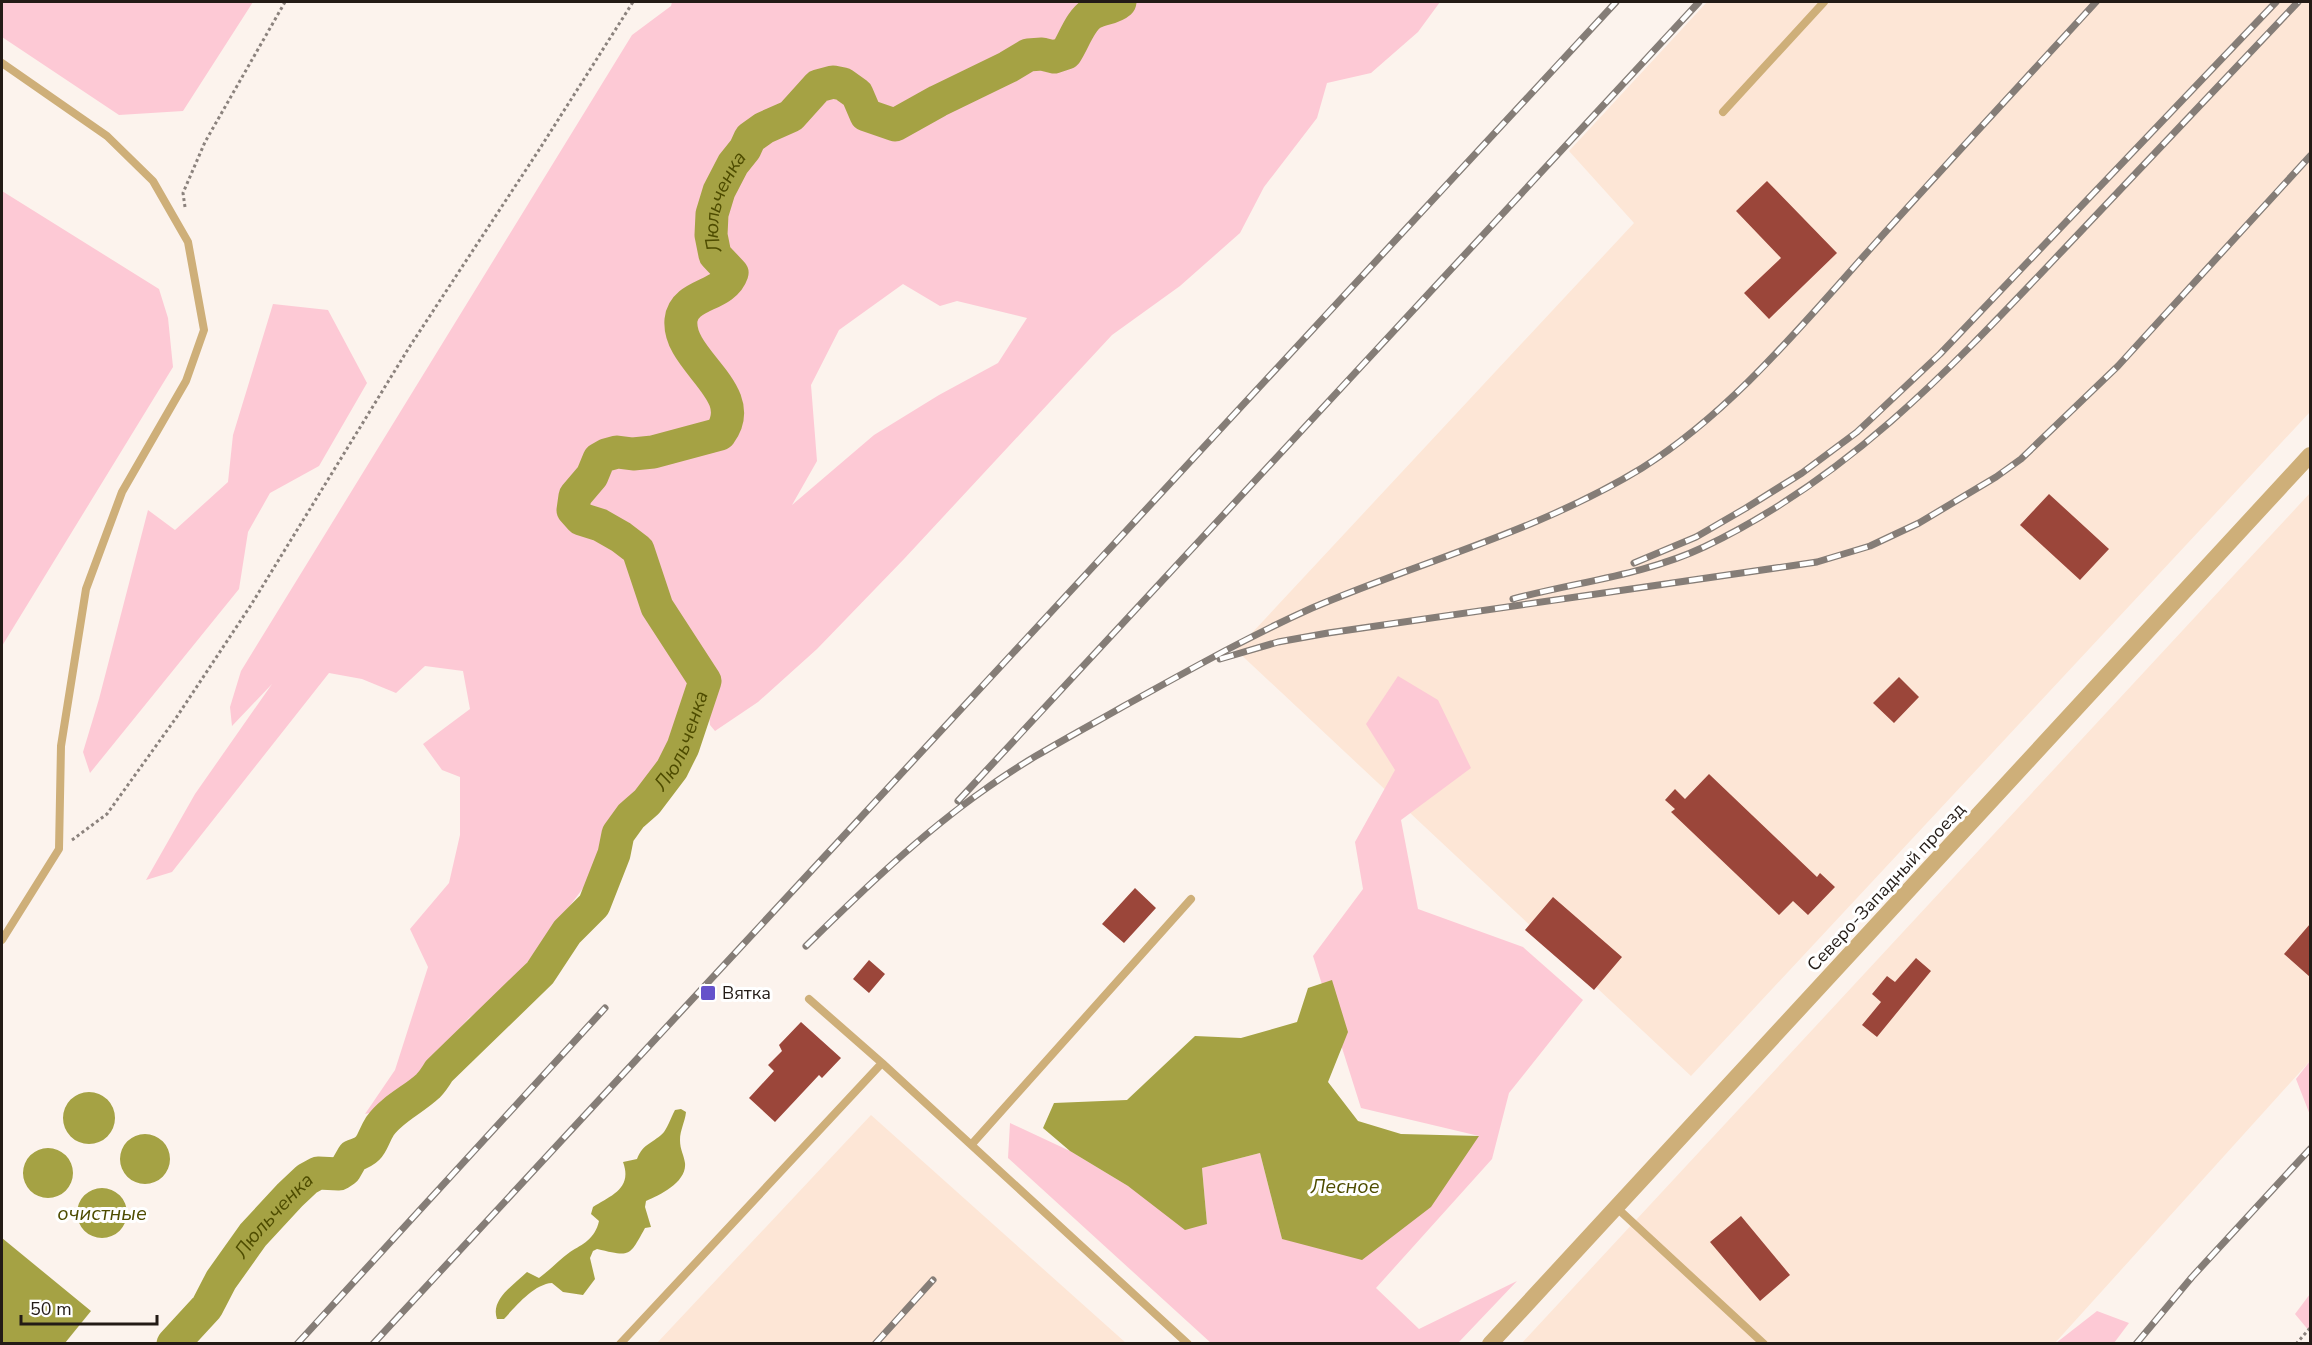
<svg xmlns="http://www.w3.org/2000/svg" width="2312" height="1345" font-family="'Nunito Sans',sans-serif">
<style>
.built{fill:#fde6d6}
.green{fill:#fdc9d5;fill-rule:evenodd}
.water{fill:#a5a244}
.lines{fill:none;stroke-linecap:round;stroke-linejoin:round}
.river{stroke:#a5a244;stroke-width:33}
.building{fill:#9b463a}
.path{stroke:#8b827d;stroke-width:3;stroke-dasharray:3 3;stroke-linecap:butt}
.lane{stroke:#ceaf79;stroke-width:8}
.street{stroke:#ceaf79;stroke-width:16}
.rail-casing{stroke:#857d77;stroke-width:7}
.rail{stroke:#fff;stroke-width:4.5;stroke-dasharray:14;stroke-linecap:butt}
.poi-dot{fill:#6551ca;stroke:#fff;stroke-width:2}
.labels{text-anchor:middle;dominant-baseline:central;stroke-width:6;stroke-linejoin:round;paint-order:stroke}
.street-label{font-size:18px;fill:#231b16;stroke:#fff}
.poi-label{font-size:18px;fill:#231b16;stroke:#fff;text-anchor:start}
.water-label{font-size:20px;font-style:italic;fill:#4e4c00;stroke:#fff}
</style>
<rect width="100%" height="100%" fill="#fcf3ed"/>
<path class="built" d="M1707,2H2310V412L1691,1076L1236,650L1634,223L1569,151Z
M2310,493V1061L2055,1343L1521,1344Z
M871,1115L1126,1343H657Z"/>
<path class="green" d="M2,2H253L183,111L119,115L2,37Z
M672,2H1440L1418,32L1371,73L1327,83L1317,118L1264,187L1240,233L1180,286L1112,335L904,559L817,649L758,702L715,731L710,725L707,696L698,695L686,704L657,766L584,887L505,992L469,1018L436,1055L412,1085L386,1109L365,1114L395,1070L428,967L410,929L449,883L460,835V777L442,770L423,744L470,709L463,671L425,666L396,693L362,679L329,673L172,872L146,880L195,794L272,684L232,726L230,707L241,671L632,35L671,6ZM903,284L940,306L957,301L1027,318L998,363L939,395L874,435L792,505L817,461L811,385L839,330Z
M2,191L159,289L168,318L173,367L2,646Z
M273,304L328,310L367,383L319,466L270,493L248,532L239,589L90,773L83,752L99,699L148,510L175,530L228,482L233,435Z
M1398,676L1438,700L1471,768L1401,820L1418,909L1523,947L1583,1000L1509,1093L1492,1159L1376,1288L1419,1329L1517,1281L1458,1343H1211L1008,1158L1010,1123L1070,1151L1128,1186L1207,1224L1202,1168L1260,1153L1282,1239L1479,1136L1361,1108L1313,956L1363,889L1355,842L1395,770L1366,724Z
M2310,1061V1115L2296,1079Z
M2310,1294V1332L2295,1314Z
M2097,1311L2129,1323L2114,1343H2056Z"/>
<path class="water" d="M1332,980L1348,1032L1328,1082L1358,1121L1401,1134L1479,1136L1431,1207L1362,1260L1282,1239L1260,1153L1202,1168L1207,1224L1185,1230L1128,1186L1070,1151L1043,1128L1054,1103L1127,1100L1195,1036L1241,1038L1297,1022L1308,988Z
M63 1118a26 26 0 1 1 52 0a26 26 0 1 1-52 0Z
M681,1109L686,1112C685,1122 680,1130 680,1140C680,1150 684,1155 685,1163C687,1182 660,1195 646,1201L645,1207L651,1227L645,1228C629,1257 631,1257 597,1249L593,1251L590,1258L595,1279L583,1295L563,1292L552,1283C534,1284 516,1306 504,1319H497C490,1299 514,1285 527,1272L539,1278C550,1270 559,1260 570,1252C583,1244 595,1239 599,1221L591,1214L593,1207C610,1196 633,1189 623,1162L637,1159C643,1143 654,1143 664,1132C669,1125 671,1117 675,1110Z
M120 1159a25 25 0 1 1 50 0a25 25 0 1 1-50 0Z
M23 1173a25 25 0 1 1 50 0a25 25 0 1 1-50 0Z
M77 1213a25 25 0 1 1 50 0a25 25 0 1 1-50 0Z
M2,1238L91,1311L65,1343H2Z"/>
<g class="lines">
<path class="river" id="s1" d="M173,1344L207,1307L221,1280L253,1235L290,1195L307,1179L318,1173L339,1174L345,1170L353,1156C374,1149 370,1142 380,1126C392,1109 413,1100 428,1086C432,1082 436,1076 439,1071L540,973L567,932L594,905L614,854L618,834L631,816L647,802L672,769L683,747L705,681L657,607L638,550L621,537L600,525L581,519L573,510L575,496L592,476L599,459L606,455L617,452L633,454L653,452L720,434C751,392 677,361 681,320C684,293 724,297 732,273L715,255L711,235L712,214L719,191L733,164L745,149L750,138L764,128L791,116L818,86L833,82L843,84L857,94L866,115L895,125L938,101L1008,67L1028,55L1042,54L1054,57L1066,53C1074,41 1080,20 1093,13C1102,8 1112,9 1120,2"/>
</g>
<path class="building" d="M1767,181L1837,253L1769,319L1744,293L1781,258L1736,211Z
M2049,494L2109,549L2080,580L2020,525Z
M1899,677L1919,697L1894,723L1873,703Z
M1709,774L1817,877L1820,873L1835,887L1808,915L1793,901L1779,915L1671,812L1675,809L1665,800L1675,789L1685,799Z
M1135,888L1156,908L1124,943L1102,924Z
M1553,897L1622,957L1594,990L1525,930Z
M2310,924V977L2284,954Z
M1916,958L1931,971L1877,1037L1862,1025L1881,1002L1872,994L1887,976L1895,982Z
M869,960L885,974L869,993L853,979Z
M801,1022L841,1058L822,1078L819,1075L775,1122L749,1098L774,1071L768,1065L782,1051L779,1045Z
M1741,1216L1790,1275L1760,1301L1710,1242Z"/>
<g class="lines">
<path class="path" d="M185,207L183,193L205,142L285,2
M72,840L107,814L176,718L251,605L410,346L537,153L633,2
M2296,1344L2310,1328"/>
<path class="lane" d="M2,63L107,136L153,181L188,242L204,330L186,381L122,492L86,589L61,746L59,849L2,940
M1723,112L1824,2
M809,999L882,1063
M972,1144L1191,899
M1617,1208L1764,1344
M620,1344L882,1063L1188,1344"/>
<path class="street" d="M1490,1344L2310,455"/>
<g class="rail-casing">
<path id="rail" d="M1634,563L1696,537L1746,508L1802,473L1857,432L1940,354L2276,2
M1513,599C1576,582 1645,575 1704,547C1851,477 1954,365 2065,248C2143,166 2220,84 2298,2
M1220,659L1278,642L1328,633L1817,562L1870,546L1919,523L1996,477L2021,459L2118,366L2310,156
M958,801L1699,2
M806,946C862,891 920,835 984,790C1028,758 1077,733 1124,706C1186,672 1247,637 1312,608C1422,561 1539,531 1642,468C1731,412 1801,326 1871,248C1945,165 2021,84 2096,2
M297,1344L605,1008
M373,1344L1616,2
M875,1344L933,1280
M2136,1344L2192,1277L2310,1149"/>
</g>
<use href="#rail" class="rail"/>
</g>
<rect class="poi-dot" x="700" y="985" width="16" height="16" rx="3"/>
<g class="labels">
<g class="street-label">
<text transform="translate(1886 887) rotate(-47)">Северо-Западный проезд</text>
</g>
<g class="poi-label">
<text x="722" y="993">Вятка</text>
</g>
<g class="water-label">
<text stroke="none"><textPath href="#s1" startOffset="1568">Люльченка</textPath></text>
<text stroke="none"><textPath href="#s1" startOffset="812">Люльченка</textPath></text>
<text x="1345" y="1186">Лесное</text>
<text x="102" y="1213">очистные</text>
<text stroke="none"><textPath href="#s1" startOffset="164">Люльченка</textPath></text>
</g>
</g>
<rect width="2312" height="1345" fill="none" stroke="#231b16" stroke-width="6"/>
<path d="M21 1315v9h136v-9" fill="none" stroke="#231b16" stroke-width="3"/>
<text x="30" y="1315" font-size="18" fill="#231b16" stroke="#ffffff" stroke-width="4.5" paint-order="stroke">50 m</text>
</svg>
